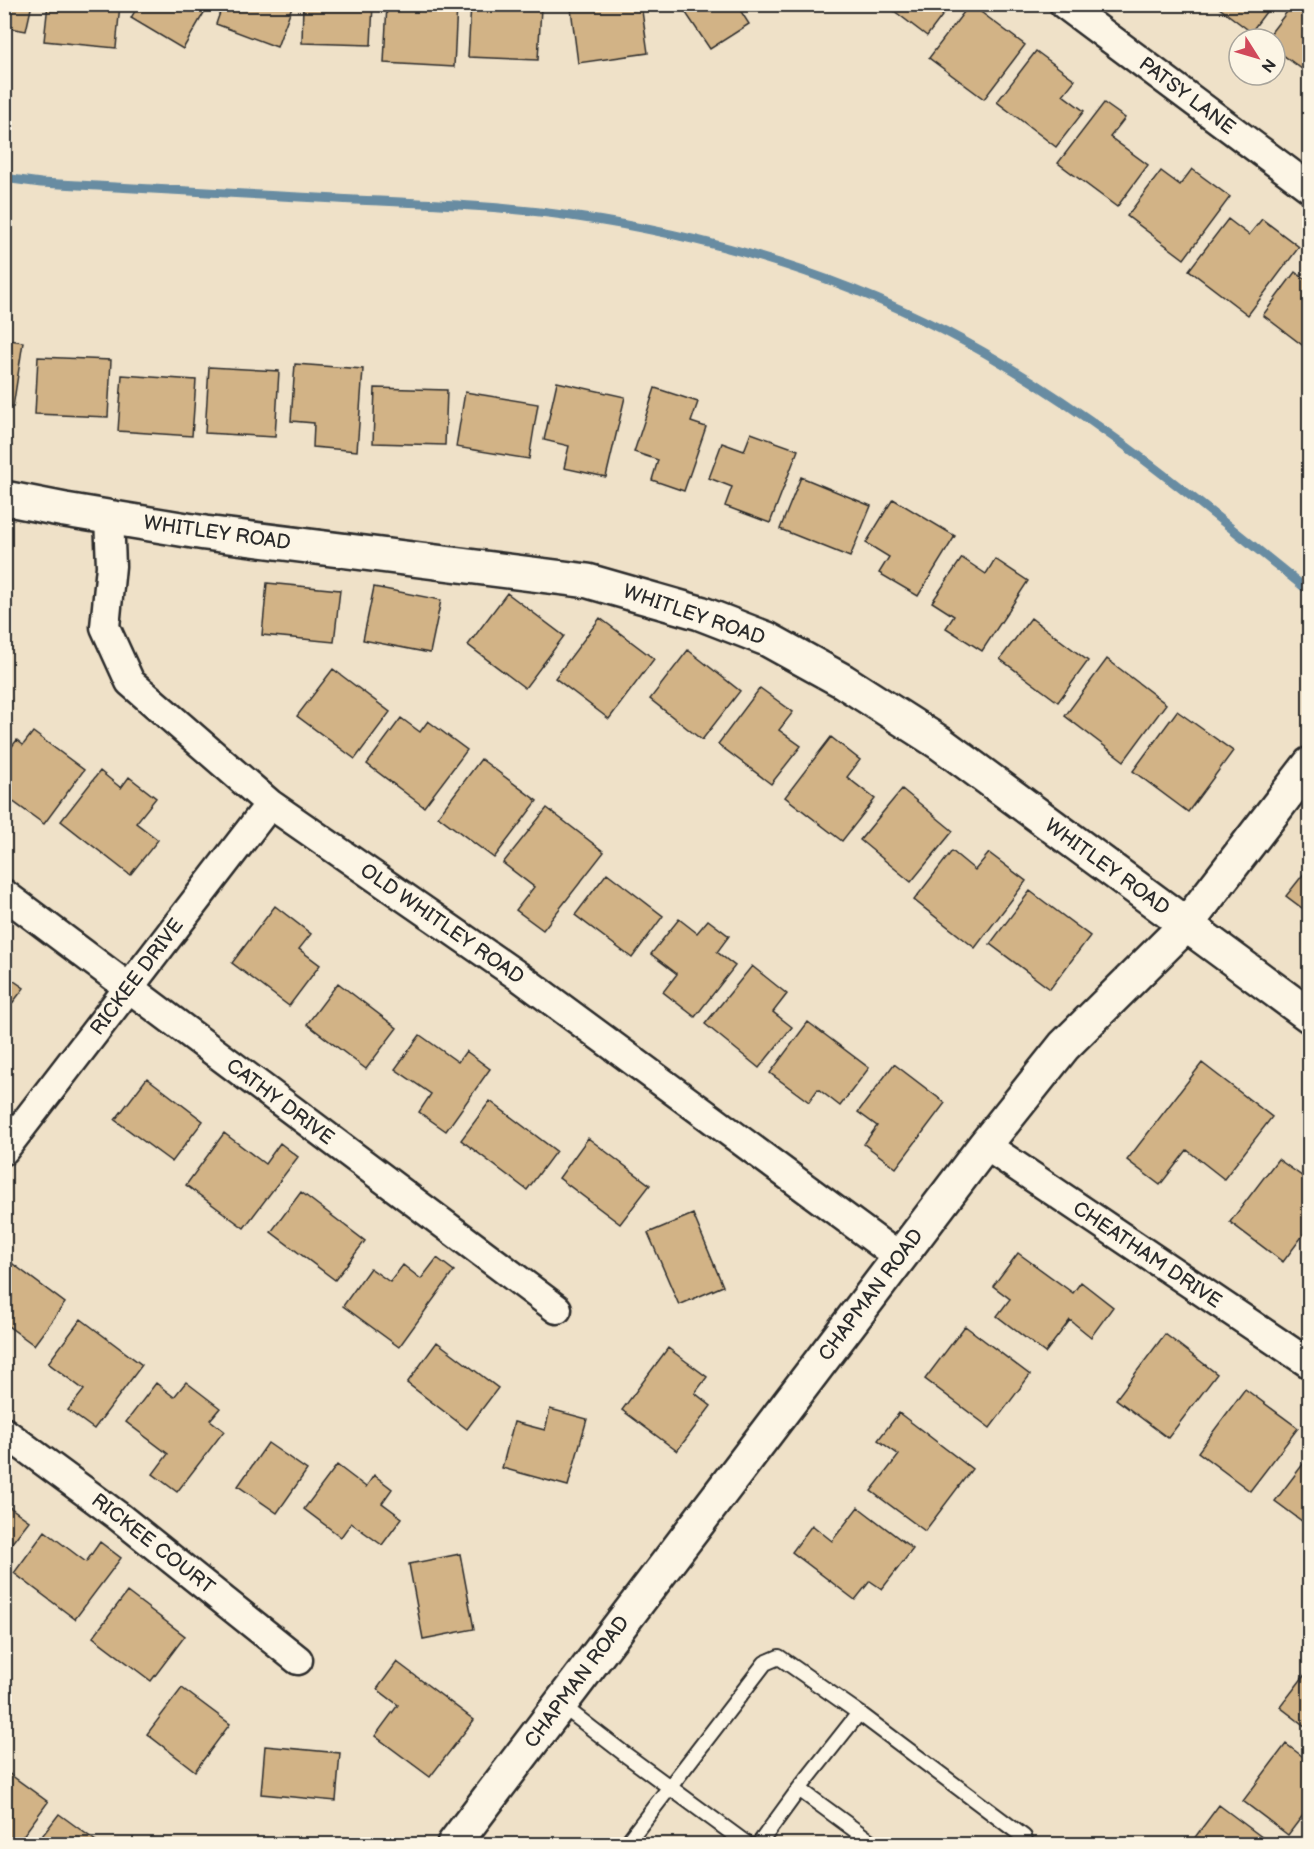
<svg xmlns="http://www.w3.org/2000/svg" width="1314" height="1849" font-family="'Balsamiq Sans',sans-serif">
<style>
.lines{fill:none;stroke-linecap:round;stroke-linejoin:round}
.stream{stroke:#688ca2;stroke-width:9}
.building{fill:#d2b386;stroke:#2b2b2b;stroke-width:1.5}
.lane-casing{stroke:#2b2b2b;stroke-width:18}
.street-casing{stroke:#2b2b2b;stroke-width:33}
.secondary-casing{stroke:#2b2b2b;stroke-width:38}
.lane{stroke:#fcf5e5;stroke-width:14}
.street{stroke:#fcf5e5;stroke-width:28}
.secondary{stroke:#fcf5e5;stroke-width:33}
.labels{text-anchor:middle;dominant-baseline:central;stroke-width:4.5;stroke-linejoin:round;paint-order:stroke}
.street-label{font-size:20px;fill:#2b2b2b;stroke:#fcf5e5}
</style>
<rect width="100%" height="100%" fill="#efe1c8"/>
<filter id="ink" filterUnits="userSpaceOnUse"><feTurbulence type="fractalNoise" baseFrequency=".0167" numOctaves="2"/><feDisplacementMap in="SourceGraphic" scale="12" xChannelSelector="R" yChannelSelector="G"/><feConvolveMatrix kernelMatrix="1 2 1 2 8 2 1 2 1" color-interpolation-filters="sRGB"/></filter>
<g filter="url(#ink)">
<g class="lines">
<path class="stream" d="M4,178L41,183C140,188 238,194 337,199C415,203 494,205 571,216C702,235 827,270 945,331C1078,400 1194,498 1310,592"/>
</g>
<path class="building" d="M4,4H32L26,31L4,27Z
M48,4H120L116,48L44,41Z
M139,4H209L183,49L131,18Z
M223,4H293L277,47L216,24Z
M303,4H373L371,45L302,43Z
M387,4H457L454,67L384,63Z
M471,4L541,8L538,60L468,57Z
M603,4H641L648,53L578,63L571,9Z
M680,4H748L740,10L749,24L710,49Z
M885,4H951L927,36Z
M970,4L1025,45L984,99L929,58Z
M1214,4H1272L1251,32Z
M1293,4H1305L1310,8V75L1275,49V39H1266Z
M1036,51L1075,80L1063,95L1084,111L1056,147L997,102Z
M1104,103L1125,118L1110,137L1148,165L1117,207L1058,163Z
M1192,169L1230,197L1184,259L1127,216L1161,171L1180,185Z
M1228,219L1249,235L1262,219L1299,247L1248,315L1189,270Z
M1295,272L1310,283V351L1263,315Z
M4,339L23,342L13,407L4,405Z
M38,357L111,360L108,417L35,414Z
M295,364L363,369L357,451L313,447L314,423L291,421Z
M209,367L279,371L275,437L205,433Z
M122,375L196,380L192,436L118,431Z
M557,382L625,397L606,477L564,468L569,446L544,440Z
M375,388L447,390L445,445L373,443Z
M655,388L698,402L691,422L706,427L684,491L652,480L658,460L634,452Z
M465,392L538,404L529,459L456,447Z
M751,433L798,450L770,523L725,506L732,487L709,478L722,443L744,451Z
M801,477L871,506L850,557L780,529Z
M893,499L955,536L918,596L879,573L889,557L866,543Z
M962,558L986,574L995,559L1028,581L982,651L946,628L954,616L932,602Z
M267,583L340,590L334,642L262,635Z
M374,587L441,600L430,653L363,640Z
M507,593L564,636L525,688L468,645Z
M600,618L654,659L609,719L555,678Z
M1031,618L1088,661L1058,702L1000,659Z
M688,650L740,691L702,740L650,699Z
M1107,659L1166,704L1124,761L1065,716Z
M333,669L390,712L355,759L297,716Z
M760,688L793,712L779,730L801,746L771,784L718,744Z
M1177,711L1233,751L1188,812L1133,771Z
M401,718L420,732L428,721L467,750L424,807L367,764Z
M33,732L84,770L44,824L4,795V756L17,740L23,745Z
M831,737L860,760L847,777L875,799L842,841L785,797Z
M481,759L537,801L494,858L438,816Z
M100,771L121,788L129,777L156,798L136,823L158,840L130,875L61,821Z
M902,789L953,831L911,882L860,840Z
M547,808L604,852L543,930L516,910L534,887L503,863Z
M952,851L975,870L989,853L1026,881L975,948L914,900Z
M1310,866V914L1286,896Z
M607,873L663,916L632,958L575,915Z
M1030,891L1090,936L1050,989L990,944Z
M275,906L311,934L299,949L320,965L289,1006L232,963Z
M679,919L697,933L708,920L729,936L717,952L735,966L695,1017L663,992L677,974L651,954Z
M752,966L787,994L773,1012L792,1027L759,1068L705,1024Z
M4,974L24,988L4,1014Z
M338,983L397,1028L366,1069L307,1024Z
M808,1022L869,1068L840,1106L818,1089L809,1102L770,1073Z
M420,1035L458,1062L466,1051L490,1069L446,1131L419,1112L431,1094L395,1069Z
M1202,1063L1272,1117L1224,1179L1187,1150L1160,1185L1127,1160Z
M894,1064L945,1103L896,1168L864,1144L877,1126L858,1112Z
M147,1078L203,1121L172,1162L115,1120Z
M490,1101L556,1151L527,1190L461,1140Z
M224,1133L265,1164L280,1143L298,1157L244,1228L186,1185Z
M588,1138L650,1185L620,1224L559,1178Z
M1278,1159L1310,1182V1226L1283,1262L1230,1222Z
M301,1192L365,1241L335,1280L271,1232Z
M693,1214L723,1286L679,1305L648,1233Z
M1018,1253L1073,1293L1081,1282L1113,1307L1091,1337L1070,1320L1045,1353L997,1316L1010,1299L993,1286Z
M437,1258L454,1271L399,1347L343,1306L370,1268L390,1282L403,1265L421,1279Z
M9,1261L65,1303L34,1345L4,1323V1267Z
M81,1319L142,1365L94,1429L68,1410L84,1390L48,1363Z
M965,1326L1030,1375L990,1428L925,1379Z
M1165,1334L1217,1374L1168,1438L1116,1399Z
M437,1342L498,1388L467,1429L407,1383Z
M668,1348L707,1377L695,1393L711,1406L677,1451L622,1410Z
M186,1382L220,1408L210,1420L224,1431L177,1492L153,1474L168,1454L126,1422L156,1383L174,1397Z
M1245,1389L1298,1428L1250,1491L1198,1452Z
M550,1409L587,1419L568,1486L502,1468L514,1422L545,1430Z
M899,1413L972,1469L925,1531L871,1491L899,1455L878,1440Z
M268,1443L307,1470L277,1513L238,1486Z
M1310,1455V1527L1275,1501Z
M337,1465L366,1487L374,1475L392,1489L382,1503L402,1518L382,1545L351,1523L341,1537L304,1509Z
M4,1503L29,1521L4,1553Z
M858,1507L913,1549L882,1589L870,1581L855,1600L792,1552L812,1525L832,1541Z
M45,1531L86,1562L100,1542L121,1558L75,1619L14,1573Z
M460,1554L474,1629L423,1639L409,1564Z
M127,1592L185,1636L151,1681L93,1637Z
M397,1662L474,1720L430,1777L375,1736L398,1705L377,1689Z
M1310,1668V1730L1280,1707Z
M182,1688L230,1724L195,1771L147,1734Z
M1286,1744L1310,1762V1806L1288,1835L1243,1801Z
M265,1746L340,1753L336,1801L261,1794Z
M4,1770L48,1802L17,1844L4,1835Z
M1219,1805L1271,1844H1190Z
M59,1814L100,1844H36Z"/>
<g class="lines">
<g class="lane-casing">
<path id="lane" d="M560,1704L626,1755L747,1844
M799,1789L859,1713
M626,1844L765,1663L779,1657L859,1713L1024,1837L1026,1844
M759,1844L799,1789L874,1844"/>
</g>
<g class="street-casing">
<path id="street" d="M1064,4L1310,188
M109,517L111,566L105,627L130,682L270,804L521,978L900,1258
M4,894L557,1309
M985,1145L1310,1364
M4,1150L270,804
M4,1432L118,1516L298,1660"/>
</g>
<g class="secondary-casing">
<path id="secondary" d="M4,498L65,510L205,533L588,581L700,613L767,639L843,681L940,743L1310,1016
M454,1844L985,1145L1064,1046L1186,925L1310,764"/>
</g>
<use href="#lane" class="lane"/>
<use href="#street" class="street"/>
<use href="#secondary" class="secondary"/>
</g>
</g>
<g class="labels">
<g class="street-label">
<text transform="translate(1187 96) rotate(37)">PATSY LANE</text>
<text transform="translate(217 533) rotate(8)">WHITLEY ROAD</text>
<text transform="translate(694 615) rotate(19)">WHITLEY ROAD</text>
<text transform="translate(1107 867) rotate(36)">WHITLEY ROAD</text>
<text transform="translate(442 924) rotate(35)">OLD WHITLEY ROAD</text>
<text transform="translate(137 977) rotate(-53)">RICKEE DRIVE</text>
<text transform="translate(280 1102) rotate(37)">CATHY DRIVE</text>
<text transform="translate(1147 1255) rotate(34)">CHEATHAM DRIVE</text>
<text transform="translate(871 1295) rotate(-53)">CHAPMAN ROAD</text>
<text transform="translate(153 1544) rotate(38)">RICKEE COURT</text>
<text transform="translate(577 1682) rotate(-53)">CHAPMAN ROAD</text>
</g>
</g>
<rect width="1314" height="1849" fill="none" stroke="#fcf5e5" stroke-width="24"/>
<rect x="12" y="12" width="1290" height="1825" fill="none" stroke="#2b2b2b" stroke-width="2" filter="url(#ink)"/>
<g transform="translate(1257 57) rotate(127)"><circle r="28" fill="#fcf5e5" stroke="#a8a49b" stroke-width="1.5"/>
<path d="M0-4.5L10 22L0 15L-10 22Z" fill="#d1495b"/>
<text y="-9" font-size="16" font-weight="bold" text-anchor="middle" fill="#2b2b2b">N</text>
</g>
</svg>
